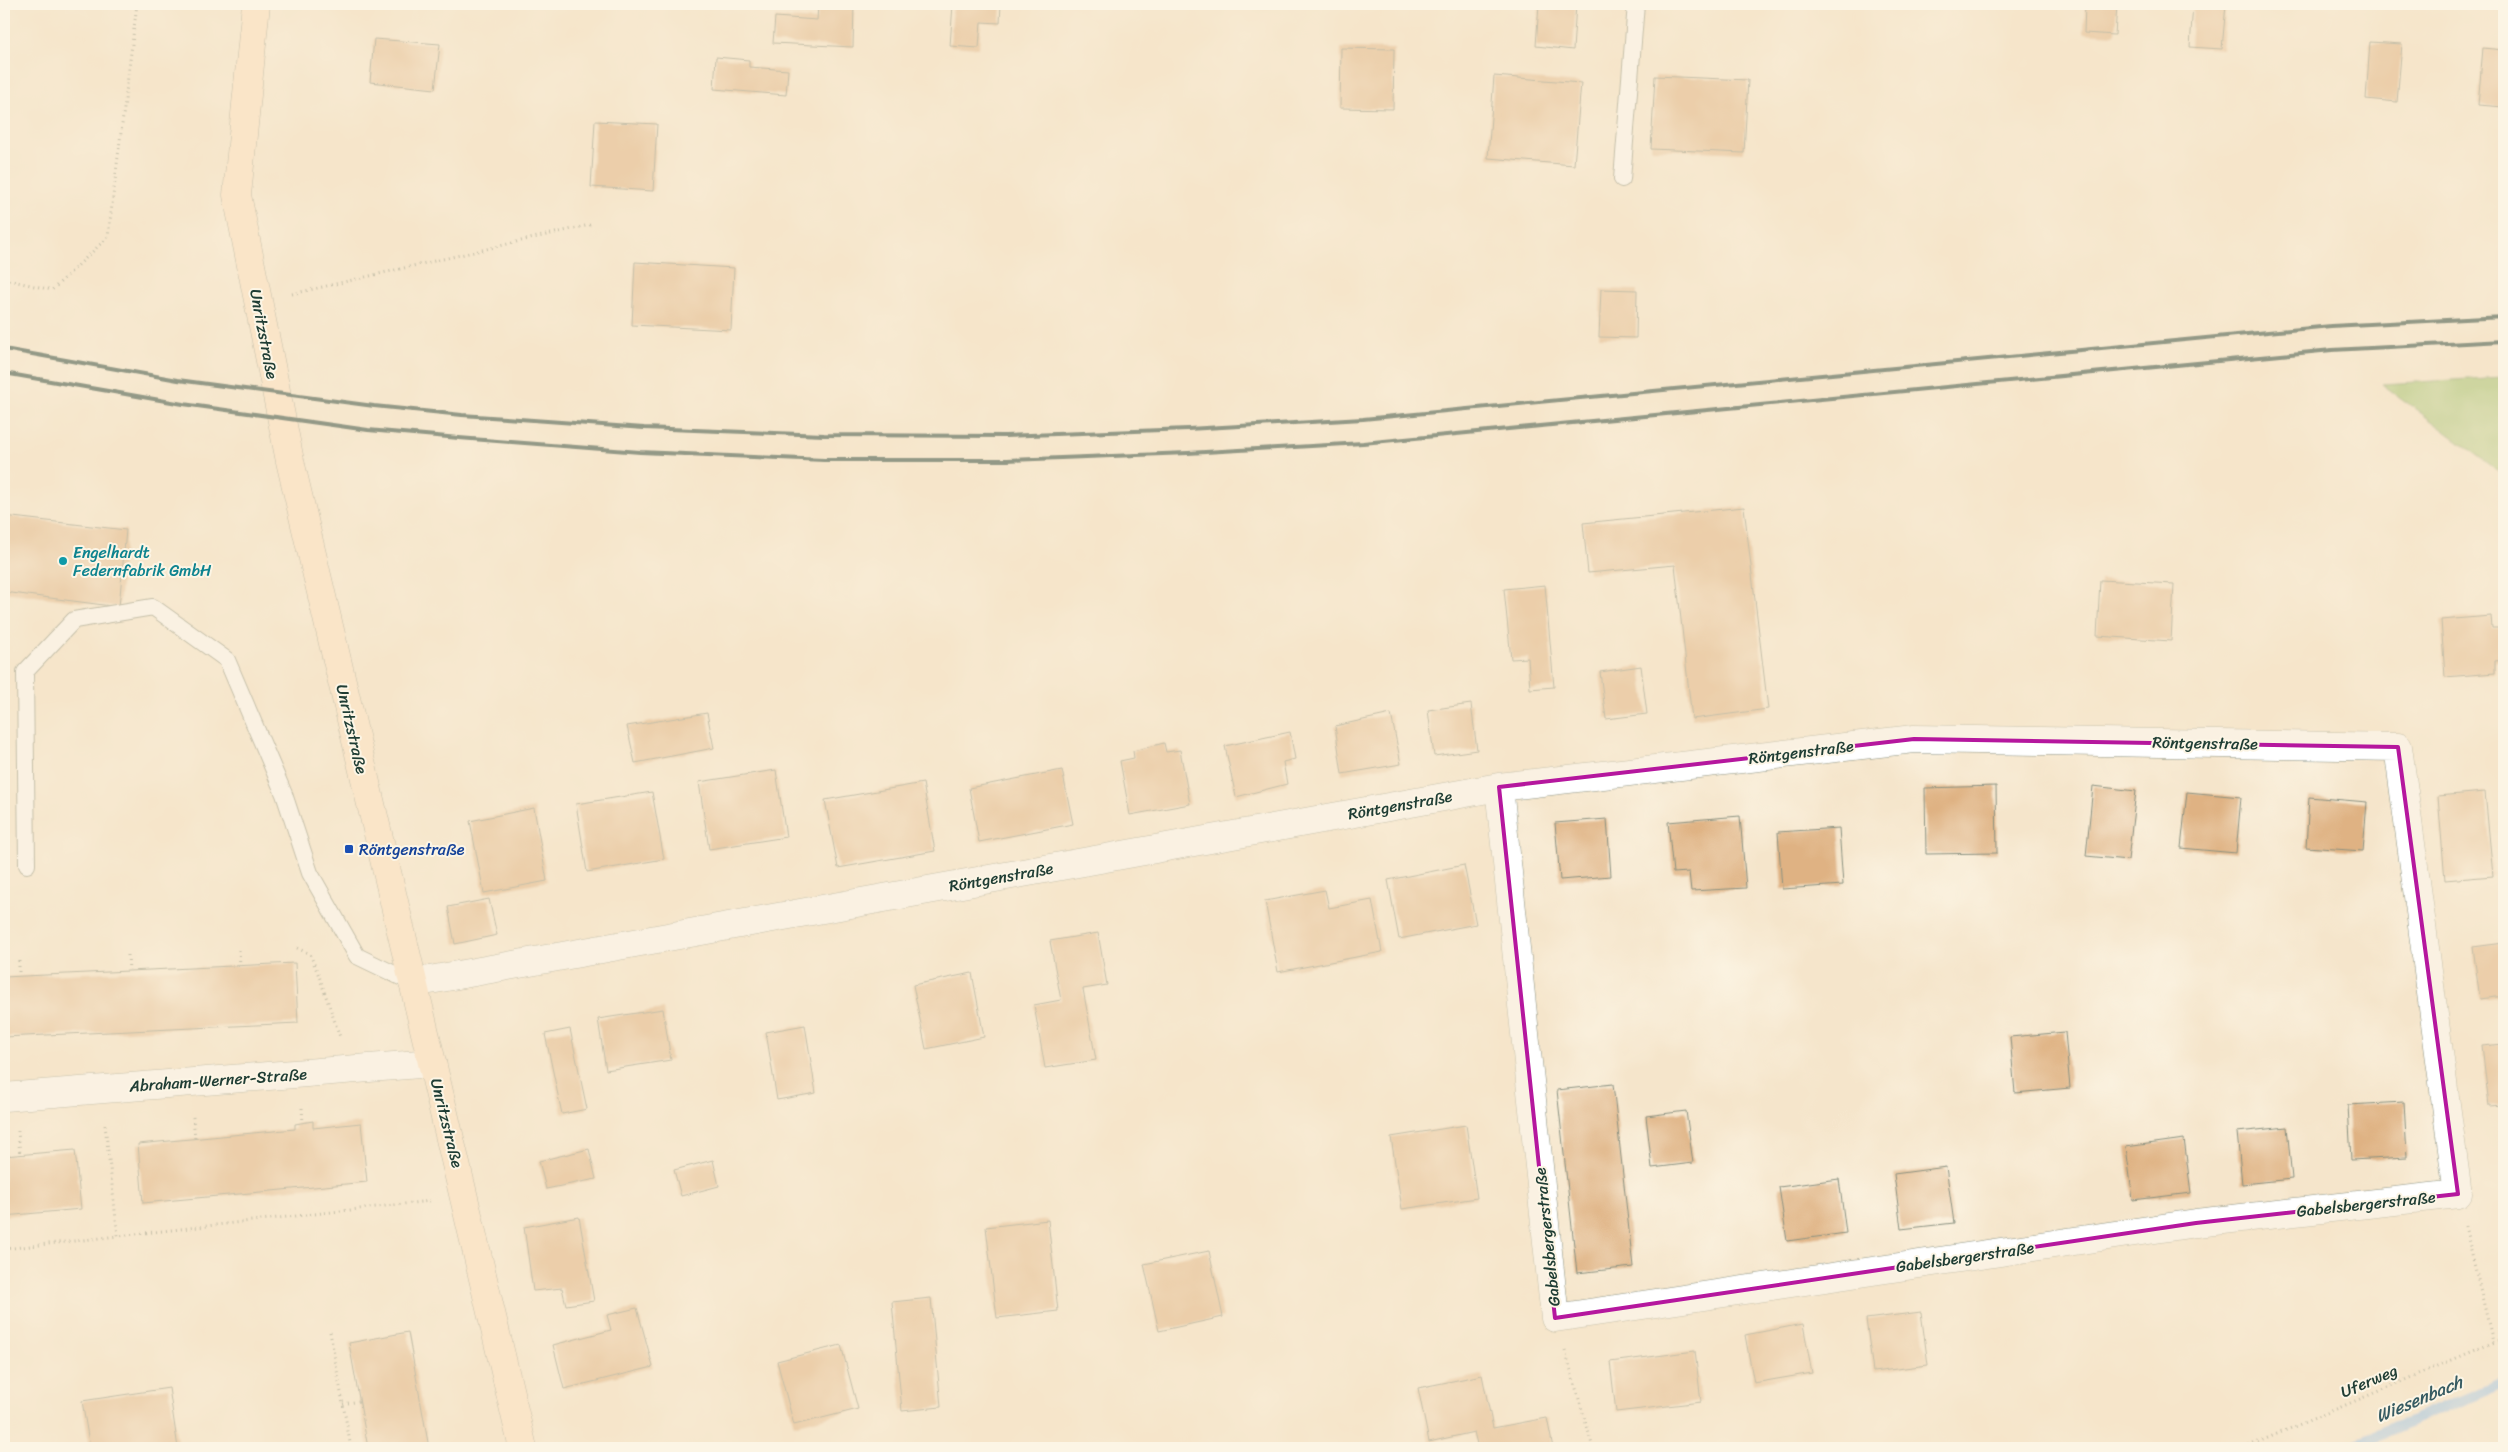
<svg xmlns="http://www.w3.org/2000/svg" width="2508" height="1452" font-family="Sriracha,sans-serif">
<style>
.green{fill:#9dc26d;stroke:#5e8050}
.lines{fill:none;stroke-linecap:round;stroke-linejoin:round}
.stream{stroke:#7cb5ed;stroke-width:11}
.building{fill:#dfb283}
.lane-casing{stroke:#8a9180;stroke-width:18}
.street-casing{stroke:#8a9180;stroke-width:29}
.secondary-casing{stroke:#8a9180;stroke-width:29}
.path{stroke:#8a9180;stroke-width:3;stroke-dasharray:1 4;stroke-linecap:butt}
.lane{stroke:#fff;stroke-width:16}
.street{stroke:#fff;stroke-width:28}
.secondary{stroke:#ffe4c6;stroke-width:28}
.rail{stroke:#1f3d34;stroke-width:4}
.marked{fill:none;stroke:#b5179e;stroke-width:4;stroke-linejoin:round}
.culture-dot{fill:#0f9aa8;stroke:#fcf5e5;stroke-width:2}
.transit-dot{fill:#1a4fb4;stroke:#fcf5e5;stroke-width:2}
.labels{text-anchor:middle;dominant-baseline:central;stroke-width:4;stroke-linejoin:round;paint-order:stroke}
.street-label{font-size:16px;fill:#1f3d34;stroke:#fcf5e5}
.culture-label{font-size:16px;fill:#0d838f;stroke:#fcf5e5;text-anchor:start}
.transit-label{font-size:16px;fill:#164399;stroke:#fcf5e5;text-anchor:start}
.water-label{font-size:18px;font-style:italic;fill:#365b62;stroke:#fcf5e5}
</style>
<rect width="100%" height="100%" fill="#fcf5e5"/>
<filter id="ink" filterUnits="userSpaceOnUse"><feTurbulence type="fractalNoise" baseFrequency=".02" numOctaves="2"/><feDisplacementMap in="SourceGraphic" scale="10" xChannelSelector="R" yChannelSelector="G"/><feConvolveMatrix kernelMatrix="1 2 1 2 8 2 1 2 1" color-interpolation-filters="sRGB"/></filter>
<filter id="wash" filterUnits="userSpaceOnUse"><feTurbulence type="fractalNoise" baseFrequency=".0096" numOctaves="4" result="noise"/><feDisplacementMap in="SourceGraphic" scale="20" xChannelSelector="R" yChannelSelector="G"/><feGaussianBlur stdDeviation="1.12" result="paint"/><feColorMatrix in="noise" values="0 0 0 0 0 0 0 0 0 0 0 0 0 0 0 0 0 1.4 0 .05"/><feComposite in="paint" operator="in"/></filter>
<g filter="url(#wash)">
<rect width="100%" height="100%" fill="#f5e5cb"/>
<path class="green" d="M2504,377V475L2382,384Z"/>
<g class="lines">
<path class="stream" d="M2347,1448L2504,1382"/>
</g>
<g id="blocks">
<path class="building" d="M818,4H854L853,47L773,43L775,17L817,20Z
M953,4H1001L1000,23L981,22L979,48L950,46Z
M1539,4H1576L1573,50L1536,46Z
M2085,4H2117L2115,35L2084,33Z
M2193,4H2226L2222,49L2190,47Z
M374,39L440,44L435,89L370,82Z
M2370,42L2402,44L2397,102L2366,99Z
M1341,48L1394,49L1393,109L1340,108Z
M2483,48L2504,50V107L2478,105Z
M716,57L749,60V67L788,70L786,95L714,89Z
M1494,76L1581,83L1574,165L1488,158Z
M1655,76L1748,80L1744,153L1651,149Z
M595,121L657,124L653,191L591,187Z
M635,262L734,268L731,330L632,325Z
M1601,289L1637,290L1636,338L1599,337Z
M1744,507L1768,709L1692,719L1675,565L1588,573L1583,523Z
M4,516L126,530L119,607L4,592Z
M2100,580L2174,584L2171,641L2097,636Z
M1545,585L1554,687L1530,689L1528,658L1511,659L1504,589Z
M2491,616L2492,628H2504V660L2495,661V673L2445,677L2441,620Z
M1641,666L1647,714L1606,719L1600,672Z
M1471,704L1477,750L1434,756L1428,710Z
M707,713L714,748L635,763L627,726Z
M1391,714L1401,764L1342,774L1335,726Z
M1290,732L1295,759L1283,762L1287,784L1236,797L1225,746Z
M1164,743L1166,752L1180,750L1190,804L1130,815L1120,761L1134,758L1133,751Z
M776,770L786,837L709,849L699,782Z
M1062,770L1073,824L979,842L969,788Z
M923,783L935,851L838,868L825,800Z
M1996,786L1997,853L1926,854L1925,788Z
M2093,786L2136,791L2128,860L2086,856Z
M652,792L664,859L587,872L576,804Z
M2187,792L2241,797L2236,853L2181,848Z
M2485,792L2493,876L2445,880L2438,796Z
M2309,797L2367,802L2363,851L2306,847Z
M534,808L547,881L484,893L470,821Z
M1740,816L1746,888L1691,891L1689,872L1673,873L1668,822Z
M1607,819L1611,876L1560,880L1555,823Z
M1839,828L1843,885L1782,889L1778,832Z
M1464,865L1476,924L1399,939L1388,880Z
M1325,890L1329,908L1372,900L1382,952L1278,972L1265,901Z
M489,899L497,935L455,944L448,907Z
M1098,933L1107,985L1083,989L1096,1060L1045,1068L1034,1005L1061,1000L1050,941Z
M2504,943V996L2480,999L2473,947Z
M295,963L298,1023L4,1037V977Z
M972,973L984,1037L926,1049L913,985Z
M663,1009L671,1060L606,1070L598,1019Z
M805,1025L816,1093L777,1100L766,1032Z
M570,1029L587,1109L562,1114L545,1034Z
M2065,1032L2070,1088L2015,1093L2010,1037Z
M2504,1044V1105L2489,1106L2482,1046Z
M1613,1084L1633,1267L1577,1273L1557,1090Z
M2404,1102L2407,1157L2351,1160L2348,1105Z
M1686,1111L1693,1163L1652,1168L1646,1116Z
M313,1121V1128L361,1123L367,1182L143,1203L138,1144L295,1129V1124Z
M1466,1125L1477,1198L1402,1209L1391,1137Z
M2287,1127L2292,1179L2242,1184L2237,1132Z
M2184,1139L2191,1193L2133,1200L2126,1147Z
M589,1149L596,1179L546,1189L539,1161Z
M75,1150L81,1209L4,1216V1156Z
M713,1160L719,1186L681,1196L674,1170Z
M1946,1167L1954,1223L1901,1229L1894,1174Z
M1839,1179L1846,1233L1787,1241L1779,1187Z
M579,1217L594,1301L566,1305L562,1288L533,1291L524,1227Z
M1048,1220L1058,1311L997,1318L986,1227Z
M1209,1251L1223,1317L1159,1331L1144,1264Z
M931,1298L941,1407L902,1411L892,1302Z
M637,1308L653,1367L564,1389L553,1345L611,1330L607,1315Z
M1921,1312L1928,1365L1873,1372L1866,1319Z
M1803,1324L1812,1373L1754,1383L1745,1335Z
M408,1332L429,1448H368L349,1343Z
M841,1345L858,1409L794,1425L777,1361Z
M1695,1351L1701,1402L1616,1412L1610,1362Z
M1482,1375L1493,1428L1547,1418L1553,1448H1478L1474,1432L1429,1442L1418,1388Z
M169,1388L178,1448H90L82,1401Z"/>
</g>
</g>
<g filter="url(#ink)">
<use href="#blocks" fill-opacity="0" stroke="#8a9180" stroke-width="1"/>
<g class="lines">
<g class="lane-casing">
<path id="lane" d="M1622,179L1636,4
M27,865L25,672L74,620L153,607L227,660L284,794L310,873L357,956L413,983"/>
</g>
<g class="street-casing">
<path id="street" d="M413,983L1499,787L1914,739L2398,747L2458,1194L2196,1223L1555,1318L1499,787
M4,1097L432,1063"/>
</g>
<g class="secondary-casing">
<path id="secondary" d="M256,4L237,195L290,461L523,1448"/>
</g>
<path class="path" d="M4,279L52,290L108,237L137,4
M292,294L594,224
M297,948L310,954L319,976L340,1037
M239,950L240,965
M128,955L129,970
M19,961V976
M302,1108L303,1123
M193,1117L195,1139
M105,1125L118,1236L430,1201
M18,1131L20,1155
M2465,1226L2493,1342
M4,1249L118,1236
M330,1332L351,1448
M1565,1350L1593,1448
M343,1404L359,1401
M2244,1448L2504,1338"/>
<use href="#lane" class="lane"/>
<use href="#street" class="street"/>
<use href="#secondary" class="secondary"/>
<path class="rail" d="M4,349L178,380L374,406L462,415L644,428L824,435L1005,436L1188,429L1363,419L2331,326L2504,317
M4,373L183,404L368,430L459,438L640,452L824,460H1007L1188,453L1363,443L2332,350L2504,341"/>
</g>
</g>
<path d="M0 0H2508V1452H0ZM1914,739L2398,747L2458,1194L2196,1223L1555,1318L1499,787Z" fill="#f5e5cb" fill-opacity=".55" fill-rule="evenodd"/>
<path class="marked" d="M1914,739L2398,747L2458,1194L2196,1223L1555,1318L1499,787Z"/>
<circle class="culture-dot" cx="63" cy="561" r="5"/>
<rect class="transit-dot" x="344" y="844" width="10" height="10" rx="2.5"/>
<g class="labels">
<g class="street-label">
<text transform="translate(264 334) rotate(79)">Unritzstraße</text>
<text transform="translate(352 729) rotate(77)">Unritzstraße</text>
<text transform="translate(2205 743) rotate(1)">Röntgenstraße</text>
<text transform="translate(1801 752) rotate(-7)">Röntgenstraße</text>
<text transform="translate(1400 805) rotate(-10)">Röntgenstraße</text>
<text transform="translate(1001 877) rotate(-10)">Röntgenstraße</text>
<text transform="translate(218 1080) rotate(-4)">Abraham-Werner-Straße</text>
<text transform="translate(447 1123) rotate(76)">Unritzstraße</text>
<text transform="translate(2366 1204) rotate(-6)">Gabelsbergerstraße</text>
<text transform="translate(1547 1237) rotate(-96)">Gabelsbergerstraße</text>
<text transform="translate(1965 1257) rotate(-8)">Gabelsbergerstraße</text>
<text transform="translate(2369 1381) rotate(-23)">Uferweg</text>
</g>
<g class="culture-label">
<text x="73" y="552">Engelhardt<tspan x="73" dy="18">Federnfabrik GmbH</tspan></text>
</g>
<g class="transit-label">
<text x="359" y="849">Röntgenstraße</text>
</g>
<g class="water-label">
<text transform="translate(2419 1399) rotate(-23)">Wiesenbach</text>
</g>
</g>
<rect width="2508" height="1452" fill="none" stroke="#fcf5e5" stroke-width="20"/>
</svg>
